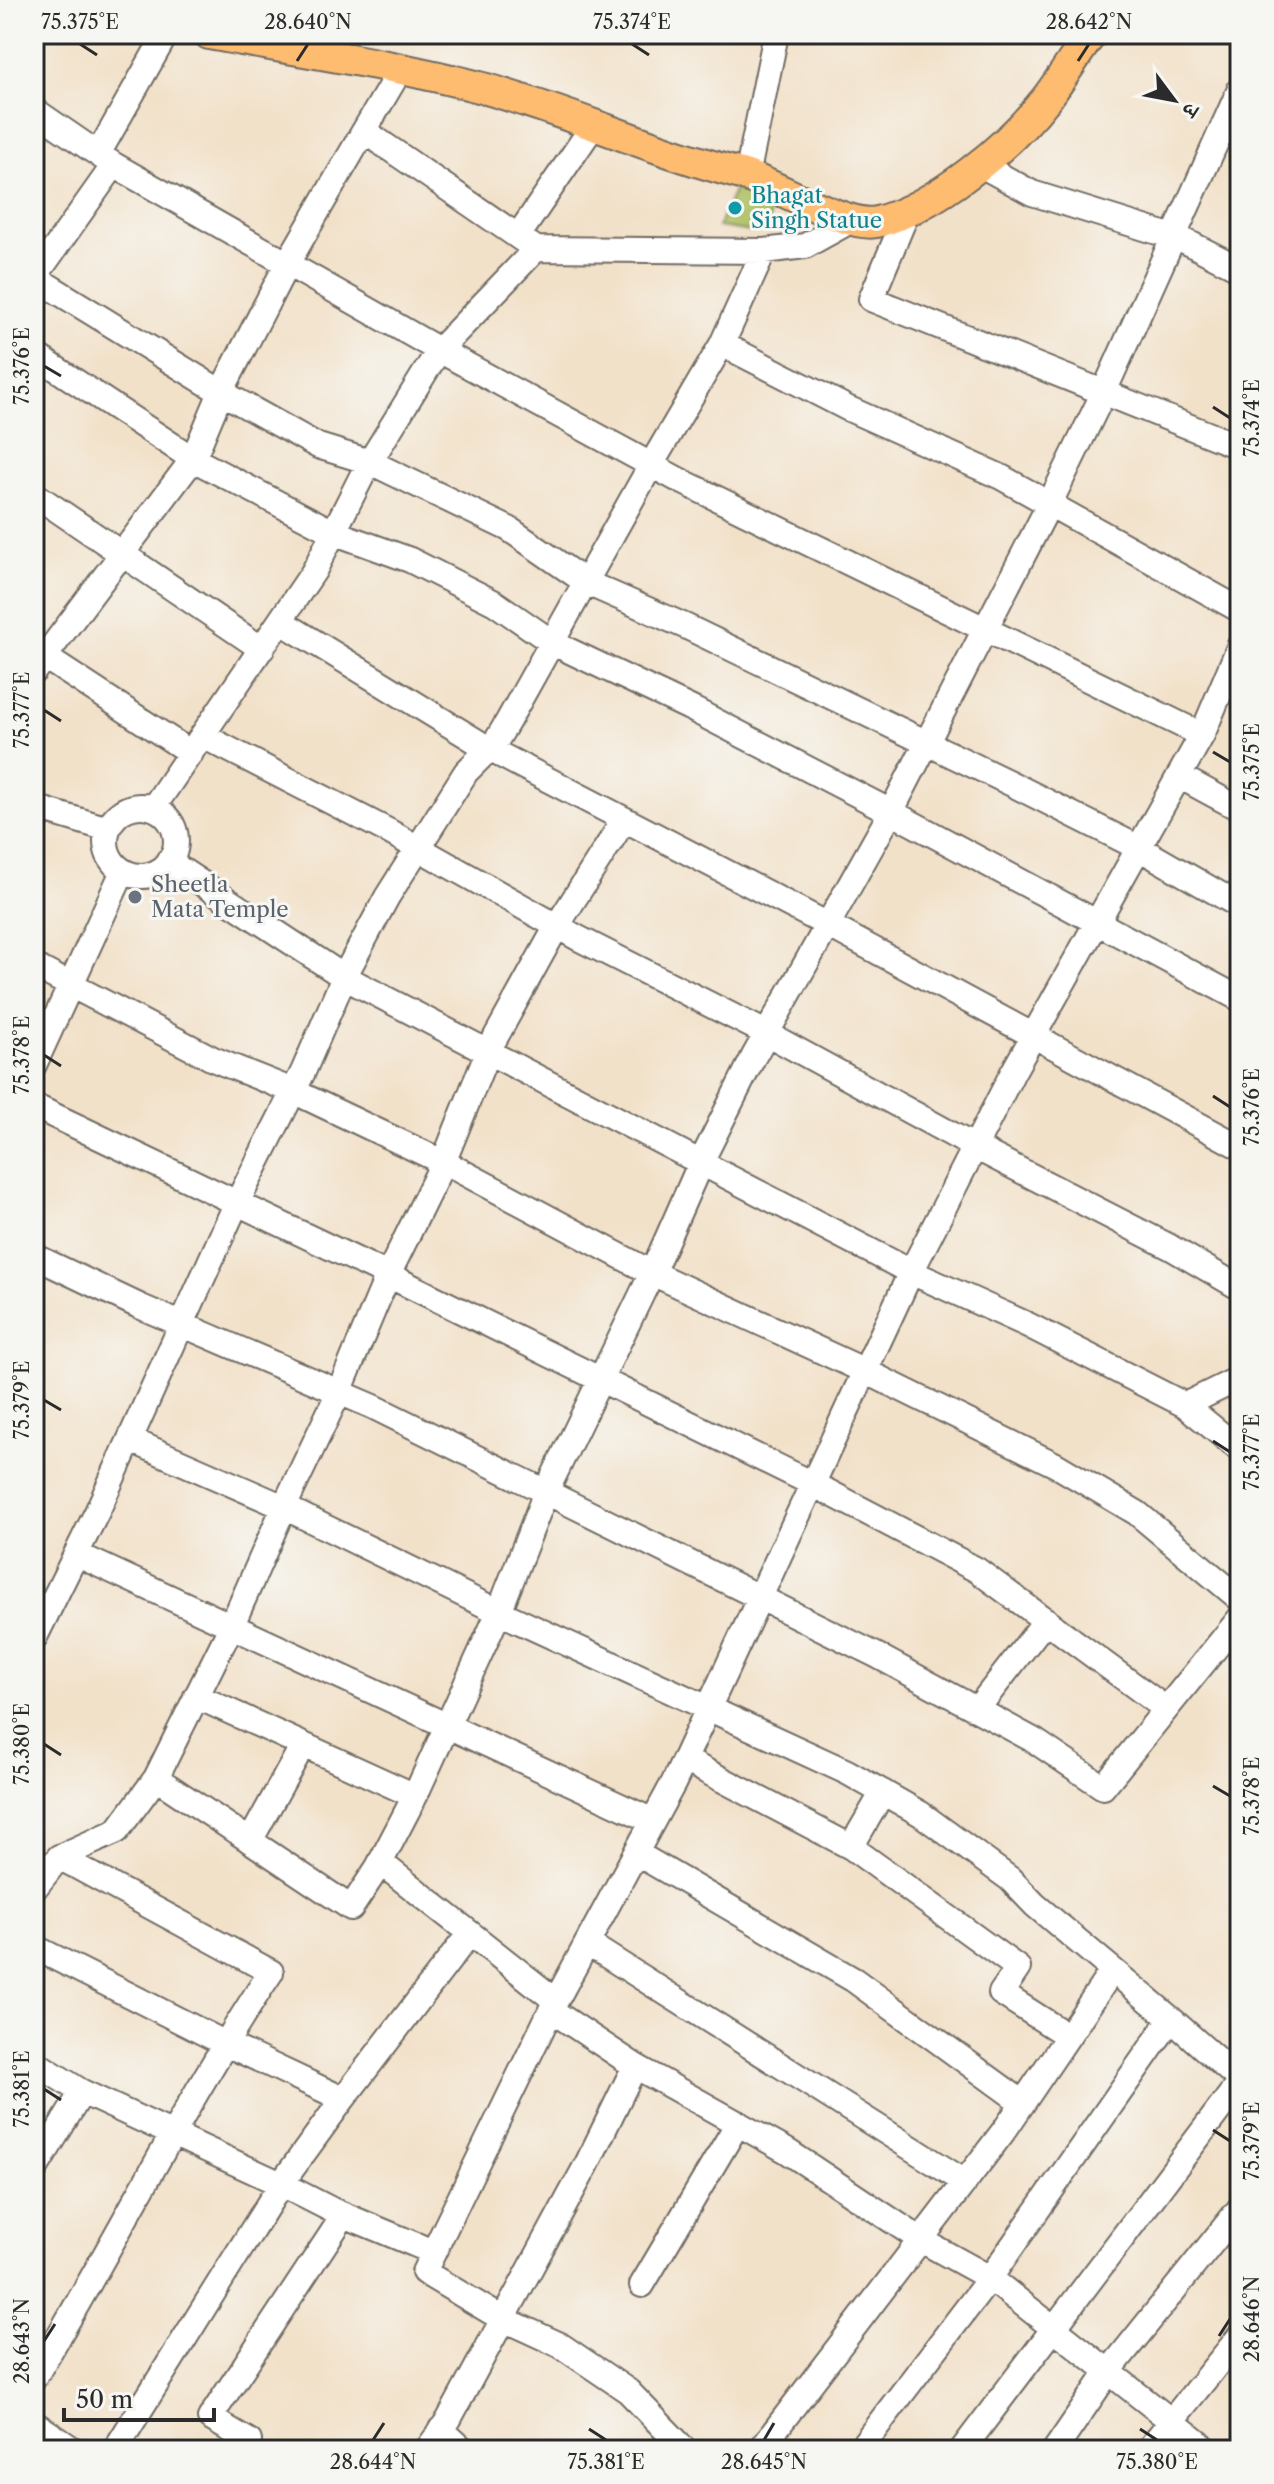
<svg xmlns="http://www.w3.org/2000/svg" width="1274" height="2484" font-family="'Libre Caslon Text','Noto Serif Devanagari',serif">
<style>
.green{fill:#aec165;stroke:#6c7648;stroke-width:2}
.lines{fill:none;stroke-linecap:round;stroke-linejoin:round}
.minor-casing{stroke:#716b62;stroke-width:28}
.major-casing{stroke:#716b62;stroke-width:34}
.minor{stroke:#fff;stroke-width:24}
.major{stroke:#febc71;stroke-width:30}
.ticks{fill:none;stroke:#2b2b2b;stroke-width:3}
.culture-dot{fill:#0f9aa8;stroke:#f6f6f2;stroke-width:3}
.worship-dot{fill:#6b7280;stroke:#f6f6f2;stroke-width:3}
.labels{text-anchor:middle;dominant-baseline:central;stroke-width:6;stroke-linejoin:round;paint-order:stroke}
.culture-label{font-size:22px;fill:#0d838f;stroke:#f6f6f2;text-anchor:start}
.worship-label{font-size:22px;fill:#5b616d;stroke:#f6f6f2;text-anchor:start}
.neatline{fill:none;stroke:#2b2b2b;stroke-width:3}
.ticks-label{font-size:20px;text-anchor:middle;fill:#2b2b2b}
</style>
<rect width="100%" height="100%" fill="#f6f6f2"/>
<filter id="ink" filterUnits="userSpaceOnUse"><feTurbulence type="fractalNoise" baseFrequency=".0125" numOctaves="2"/><feDisplacementMap in="SourceGraphic" scale="16" xChannelSelector="R" yChannelSelector="G"/><feConvolveMatrix kernelMatrix="1 2 1 2 8 2 1 2 1" color-interpolation-filters="sRGB"/></filter>
<filter id="wash" filterUnits="userSpaceOnUse"><feTurbulence type="fractalNoise" baseFrequency=".006" numOctaves="4" result="noise"/><feDisplacementMap in="SourceGraphic" scale="32" xChannelSelector="R" yChannelSelector="G"/><feGaussianBlur stdDeviation="1.8" result="paint"/><feColorMatrix in="noise" values="0 0 0 0 0 0 0 0 0 0 0 0 0 0 0 0 0 1.4 0 .05"/><feComposite in="paint" operator="in"/></filter>
<g filter="url(#wash)">
<rect width="100%" height="100%" fill="#f2e1c9"/>
<path class="green" d="M735,189L767,205L770,210L769,222L752,232L718,227Z"/>
</g>
<g filter="url(#ink)">
<g class="lines">
<g class="minor-casing">
<path id="minor" d="M34,110L114,165L34,278
M364,131L400,70
M98,154L166,34
M979,164L1032,193L1183,240L1240,269
M114,165L439,350L677,479L1202,735
M747,176L776,34
M909,208L871,299L1240,447
M518,236L593,126
M34,277L221,392L318,446L370,462L509,529L587,583L687,627L1014,785L1139,848L1240,906
M722,344L847,408L1001,477L1240,610
M34,354L193,459L333,532L410,560L495,603L553,643L694,710L891,812L1240,999
M34,494L262,649
M280,621L489,749L828,925L1240,1147
M34,650L191,753
M34,671L193,459L221,392L287,264L364,131L536,249
M203,736L388,831L578,938L766,1033L975,1147L1170,1247L1240,1288
M1179,776L1240,809
M106 841a35 35 0 1 1 70 0a35 35 0 1 1-70 0Z
M34,807L108,829
M153,808L314,571L366,468L439,350L536,249L764,251L805,246L852,220
M168,861L344,977L911,1272L1028,1325L1185,1405L1240,1378
M34,966L213,1059L293,1091L455,1168L652,1273L865,1371L1056,1465L1137,1513L1240,1599
M34,1065L123,871
M34,1106L388,1275L813,1484L977,1570L1166,1709
M34,1256L139,1306L374,1407L876,1655L1035,1741L1103,1787L1240,1618
M1185,1405L1240,1450
M131,1440L284,1507L499,1612L847,1772L921,1814L1010,1879L1035,1905L1171,2019L1240,2080
M76,1554L653,1821
M34,1639L97,1512L232,1213L303,1072L344,977L387,897L466,772L495,743L508,721L651,465L722,344L764,251
M196,1696L415,1796
M977,1709L1046,1620
M685,1760L851,1847L1018,1968L1001,1993L1068,2036
M156,1778L351,1908L378,1867L415,1796L499,1612L546,1492L652,1273L701,1162L754,1056L891,812L1049,505L1103,394L1240,89
M250,1841L303,1745
M851,1847L883,1792
M636,1853L854,1980L1023,2103
M381,1863L556,2001
M34,1889L59,1857
M587,1943L965,2182
M34,1947L224,2043L343,2099L281,2184L115,2450
M551,2010L635,2066L787,2151L921,2240L990,2278L1208,2450
M34,2062L82,2092L281,2184L332,2210L433,2252
M343,2099L470,1933
M34,2171L82,2092
M642,2285L738,2123
M34,2378C115,2244 184,2103 271,1972L59,1857L117,1831L156,1778L232,1625L284,1507L339,1392L388,1275L443,1163L488,1051L557,926L624,820
M34,2423L74,2450
M441,2429L464,2450
M243,2450L249,2441L210,2418L344,2215
M427,2450L449,2419L587,2164L635,2066
M685,2450L628,2391L560,2345L501,2318L424,2272L551,2010L674,1782L911,1272L1013,1072L1202,735L1240,645
M760,2450L1006,2128L1112,1971
M859,2450L990,2278L1171,2019
M962,2450L1240,2082
M1055,2450L1109,2371L1240,2208
M1148,2450L1240,2336"/>
</g>
<g class="major-casing">
<path id="major" d="M209,34C300,51 393,64 483,88C570,112 653,151 741,174C774,183 847,229 877,222C936,207 1009,146 1046,99C1062,78 1076,55 1091,34"/>
</g>
<use href="#minor" class="minor"/>
<use href="#major" class="major"/>
</g>
</g>
<path class="ticks" d="M80,44L97,55M632,44L649,55M297,61L308,44M1078,61L1089,44M44,366L61,376M1213,407L1230,418M44,710L61,721M1213,752L1230,762M44,1055L61,1066M1213,1096L1230,1107M44,1400L61,1410M1213,1441L1230,1452M44,1744L61,1755M1213,1786L1230,1796M44,2089L61,2100M1213,2130L1230,2141M1219,2336L1230,2319M44,2341L55,2324M589,2429L606,2440M1140,2429L1157,2440M373,2440L384,2423M764,2440L774,2423"/>
<circle class="culture-dot" cx="735" cy="208" r="8"/>
<circle class="worship-dot" cx="135" cy="897" r="8"/>
<g class="labels">
<g class="culture-label">
<text x="751" y="195">Bhagat<tspan x="751" dy="25">Singh Statue</tspan></text>
</g>
<g class="worship-label">
<text x="151" y="884">Sheetla<tspan x="151" dy="25">Mata Temple</tspan></text>
</g>
</g>
<rect width="1274" height="2484" fill="none" stroke="#f6f6f2" stroke-width="88"/>
<g transform="translate(1174 100) rotate(122)" stroke="#f6f6f2" stroke-width="6" paint-order="stroke">
<path d="M0-6L14 30L0 20L-14 30Z" fill="#2b2b2b"/>
<text y="-12" font-size="22" font-weight="bold" text-anchor="middle" fill="#2b2b2b">उ</text>
</g>
<path d="M64 2408v12h150v-12" fill="none" stroke="#2b2b2b" stroke-width="4"/>
<text x="76" y="2408" font-size="24" fill="#2b2b2b" stroke="#f6f6f2" stroke-width="6" paint-order="stroke">50 m</text>
<rect x="44" y="44" width="1186" height="2396" class="neatline"/>
<g class="ticks-label">
<text x="80" y="29">75.375°E</text>
<text x="308" y="29">28.640°N</text>
<text x="632" y="29">75.374°E</text>
<text x="1089" y="29">28.642°N</text>
<text transform="translate(22 366) rotate(-90)" y="7">75.376°E</text>
<text transform="translate(1252 418) rotate(-90)" y="7">75.374°E</text>
<text transform="translate(22 710) rotate(-90)" y="7">75.377°E</text>
<text transform="translate(1252 762) rotate(-90)" y="7">75.375°E</text>
<text transform="translate(22 1055) rotate(-90)" y="7">75.378°E</text>
<text transform="translate(1252 1107) rotate(-90)" y="7">75.376°E</text>
<text transform="translate(22 1400) rotate(-90)" y="7">75.379°E</text>
<text transform="translate(1252 1452) rotate(-90)" y="7">75.377°E</text>
<text transform="translate(22 1744) rotate(-90)" y="7">75.380°E</text>
<text transform="translate(1252 1796) rotate(-90)" y="7">75.378°E</text>
<text transform="translate(22 2089) rotate(-90)" y="7">75.381°E</text>
<text transform="translate(1252 2141) rotate(-90)" y="7">75.379°E</text>
<text transform="translate(1252 2319) rotate(-90)" y="7">28.646°N</text>
<text transform="translate(22 2341) rotate(-90)" y="7">28.643°N</text>
<text x="373" y="2469">28.644°N</text>
<text x="606" y="2469">75.381°E</text>
<text x="764" y="2469">28.645°N</text>
<text x="1157" y="2469">75.380°E</text>
</g>
</svg>
